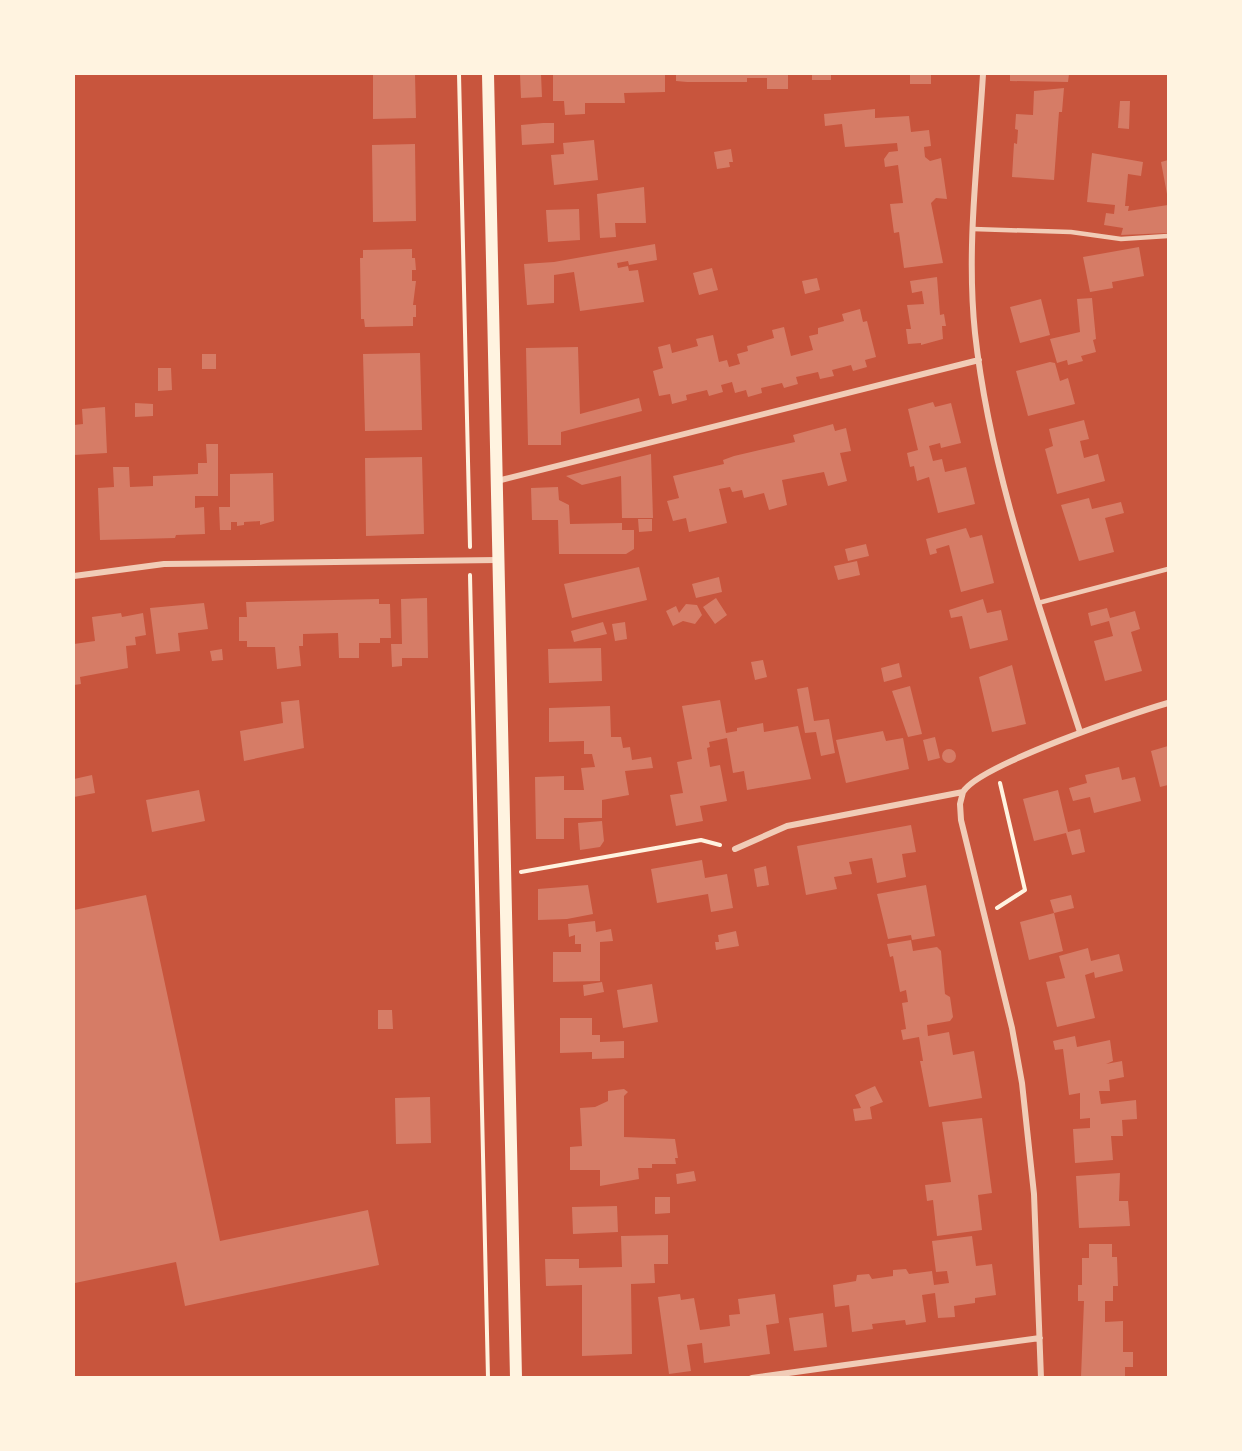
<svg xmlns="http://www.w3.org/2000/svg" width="1242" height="1451" font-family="Signika,sans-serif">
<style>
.building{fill:#d67c66}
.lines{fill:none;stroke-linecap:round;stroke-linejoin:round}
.path{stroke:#fff3e0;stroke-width:4}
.service{stroke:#f1ccb7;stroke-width:4.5}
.minor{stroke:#f1ccb7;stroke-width:6}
.secondary{stroke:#fff3e0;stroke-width:12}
</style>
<rect width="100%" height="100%" fill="#c8553d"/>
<path class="building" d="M373,74H415L416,118L373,119Z
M520,74H541L542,97L521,98Z
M553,74H665V92L624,93L625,103H585V114L565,115L564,101H553Z
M676,74H788V89H767V78H747V82H687L676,81Z
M812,74H831V80H812Z
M910,74H931V84H910Z
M1010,74H1069L1068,82L1010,81Z
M1064,88L1062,112H1059L1054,180L1012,177L1014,143L1017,144L1018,130L1015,129L1016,114L1033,115L1034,91Z
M1120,101H1130L1129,129L1118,128Z
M875,109V118L909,116L911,132L929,130L931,146L924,147L925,157L930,161L941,158L947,199L936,198L931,203L943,263L904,268L899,232L894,233L890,204L903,203L898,165L885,167L884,159L889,152L898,151L897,143L845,147L842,124L825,126L824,114Z
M543,123H554V143L522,145L521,125Z
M594,140L598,180L554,185L551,155L564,154L563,143Z
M415,144L416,221L373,222L372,145Z
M731,149L733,162H729L730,167L717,169L714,152Z
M1092,153L1143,162L1141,176L1128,174L1125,206H1129L1128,211L1168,205V233L1121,235L1123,228L1104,225L1106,213L1114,214L1115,205L1087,202Z
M1168,160V194H1167L1161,162Z
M644,187L646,223H615L616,237L600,238L597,194Z
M579,209L580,240L548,242L546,210Z
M655,244L657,260L629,265L628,261L617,263L618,268L628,266L629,271L638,270L644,302L580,311L574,272L554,275V303L527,305L524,264L554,262Z
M1139,247L1144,276L1112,282L1113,288L1090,292L1083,257Z
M412,249V258H415L416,270H412V281H416L413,305H416V317H413V326L365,327L364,319H361L360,258H363V250Z
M712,268L718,290L699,295L693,273Z
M937,277L940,315L944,314L946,326H942L943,339L921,345V343L908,344L906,329H911L907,305L924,304L922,291L912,293L910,281Z
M817,278L820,290L805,294L802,281Z
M1092,298L1096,339L1093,340L1096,352L1081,356L1083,361L1068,365L1067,360L1057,363L1050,339L1080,332L1077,299Z
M1041,299L1050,335L1020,343L1010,307Z
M860,309L863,322L867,321L876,357L865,360L867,367L853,371L851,365L832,370L834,376L820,379L818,372L796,377L798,384L784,388L782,383L761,388L762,393L748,397L746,390L735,393L732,382L721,385L723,392L709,396L707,390L686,395L687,400L672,404L670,394L659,396L653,371L663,368L658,347L670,344L672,353L698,346L696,339L713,335L719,362L727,360L729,367L740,364L737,354L748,351L747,346L774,338L772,330L784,327L791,356L813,350L809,336L818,334V328L844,321L842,314Z
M578,347L580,414L639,398L642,411L561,432V445H528L526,348Z
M420,353L422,430L365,431L363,354Z
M202,354H216V369H202Z
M1050,362L1055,363L1060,381L1068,378L1075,404L1028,416L1016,371Z
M158,368H171L172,390L158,391Z
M933,402L935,407L951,403L961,443L941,448L940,443L929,446L933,461L942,459L945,472L966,467L975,504L938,513L929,477L917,481L914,466L910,467L907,453L918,450L908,409Z
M135,403L153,404V416L135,417Z
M105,407L107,453L74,455V425L83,424L82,409Z
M1084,420L1089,439L1080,441L1084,458L1098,454L1105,481L1057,494L1045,449L1053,446L1049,429Z
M833,424L835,431L846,428L851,451L840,453L847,481L828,486L824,472L782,480L787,505L769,510L764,493L744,498L742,490L732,492L730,487L719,489L727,523L689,532L686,518L673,521L667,501L679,498L673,476L724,464L723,460L734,456L795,442L793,435Z
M206,444H218V496H195V508L204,507L205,534L176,535L175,538L100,540L98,488L114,487L113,467H129L130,487L153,486V476L198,474V463H207Z
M651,454L653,518H622L621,476L582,485L566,476Z
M422,457L424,534L366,536L365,458Z
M273,473L274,521L260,525V521L244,522V525L237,526V522H231V530H220L219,507H230V474Z
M558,487L559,500L569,505L570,524L622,523V530H634V549L626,554H559L558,520H532L531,488Z
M1089,498L1092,509L1121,502L1124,513L1105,518L1114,552L1079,561L1061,505Z
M638,519H652V531L639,532Z
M966,528L970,538L982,535L994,583L961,592L949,545L936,549L937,553L930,555L926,539Z
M866,544L869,556L848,561L845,549Z
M857,561L860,575L838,580L834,566Z
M639,567L647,600L572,618L564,584Z
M719,577L722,592L696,598L692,584Z
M427,598L428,658H402V666L392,667L391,644H402L401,599Z
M716,598L727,615L715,624L703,607Z
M379,599V604H390L391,638H380V643H359V658H339L338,633L303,634V646H299L301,666L277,669L275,647H247V641H239V617H247L246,602Z
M983,599L987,613L1001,610L1008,640L970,649L962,616L951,618L949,610Z
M204,603L208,629L178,633L180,651L156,654L150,608Z
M686,604L697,605L702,615L695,624L683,621L673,626L666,611L676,606L679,613Z
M1107,608L1110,618L1135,611L1140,629L1131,632L1142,671L1105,681L1094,641L1113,636L1109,621L1091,626L1088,613Z
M121,613L122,617L143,613L146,635L135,637L136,645L126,646L128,668L80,677L81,684L74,685V644L95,641L92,617Z
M603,622L607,634L574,642L571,631Z
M625,622L627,639L615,641L612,624Z
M601,648L602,681L549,683L548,649Z
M222,649L223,660L212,661L210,651Z
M763,660L767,677L755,680L751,662Z
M899,663L902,677L884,682L881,668Z
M1012,665L1026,724L992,732L979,677Z
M910,686L922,734L908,737L892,691Z
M808,687L814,721L829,719L835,753L821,756L816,732L805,733L797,689Z
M299,700L304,748L244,761L240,731L283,723L281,702Z
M720,700L726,733L737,731V728L763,723L764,732L798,726L811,779L747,790L744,771L733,773L727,738L709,742L710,747L707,748L710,767L720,765L727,801L700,806L703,821L676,826L670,795L683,793L677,762L692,759L682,706Z
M610,706L611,737H621L623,748L630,747L632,760L651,757L653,768L625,771L629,795L602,800V818H564V839H536L535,777L564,776V790H584L581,768L595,767L592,754H584V741L549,742V708Z
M883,731L886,741L903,738L909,769L846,783L836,740Z
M935,737L940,758L928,761L923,740Z
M1168,746V785L1160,787L1151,751Z
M942 756a7 7 0 1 1 14 0a7 7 0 1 1-14 0Z
M1119,767L1122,780L1135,777L1141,801L1094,813L1090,797L1073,801L1069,788L1087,783L1085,775Z
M92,775L95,793L74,797V779Z
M199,790L205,821L152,832L146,800Z
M1058,790L1068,832L1080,829L1085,852L1072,855L1066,833L1034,841L1023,799Z
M602,821L604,841L600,847L580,850L578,823Z
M911,825L916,852L902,854L906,877L877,883L872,858L849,862L852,874L834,877L837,889L806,895L797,846Z
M702,860L705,878L727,874L733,908L711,912L708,894L657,903L651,869Z
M766,866L769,885L757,887L754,869Z
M588,885L593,914L567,919L538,920V889Z
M926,885L935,936L912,940L911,935L888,939L877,894Z
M146,895L220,1241L368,1210L379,1265L185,1306L176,1262L75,1283L74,910Z
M1071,895L1074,908L1054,913L1050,900Z
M1054,913L1063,951L1029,960L1020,922Z
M595,921L596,932L611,929L613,941L600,942V981L553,982V952H581V944H575V935L569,937L568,924Z
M736,931L739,946L716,950L715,942H719L718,935Z
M911,940L913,951L937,947L941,951L945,994L950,997L953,1017L950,1021L927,1025L928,1036L949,1032L953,1055L974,1051L982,1098L929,1107L920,1061H923L919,1037L903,1040L901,1030L906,1029L902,1003L908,1002L906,990L900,992L893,956L890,957L887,944Z
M1088,948L1091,961L1119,954L1123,971L1095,978L1094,972L1085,975L1095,1018L1057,1027L1046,982L1065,978L1059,956Z
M602,982L604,992L584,996L583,985Z
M652,984L658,1022L623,1028L617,990Z
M378,1010H392L393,1029H378Z
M560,1018H592V1035H600V1042L624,1041V1058L592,1059V1052L560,1053Z
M1075,1036L1077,1047L1110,1040L1113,1061L1106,1064L1122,1061L1124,1077L1109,1080L1110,1091H1099L1101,1104L1136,1100L1137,1119L1122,1120L1123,1136H1111L1113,1160L1075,1163L1073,1129L1090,1128V1118L1080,1119V1093L1069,1095L1063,1049L1055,1050L1053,1041Z
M875,1086L883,1102L870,1107L872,1119L855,1121L853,1109L861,1108L855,1095Z
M624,1089L628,1092L624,1096V1137L675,1139L678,1158H675L676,1164H652V1168H638L639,1179L600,1186V1170H570V1147L582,1146L580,1108L595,1107L608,1101V1091Z
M430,1097L431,1143L396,1144L395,1098Z
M982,1118L992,1193L978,1195L982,1230L937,1236L933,1200L927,1201L925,1185L951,1182L942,1122Z
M694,1171L696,1181L677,1184L676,1174Z
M1120,1173L1119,1201H1128L1130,1226L1079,1228L1076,1176Z
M655,1197H670V1213L655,1214Z
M617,1206L618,1232L573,1234L572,1207Z
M668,1235V1264H654L655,1283L631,1284L632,1354L582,1356V1285L546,1286L545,1259H579V1268L622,1267L621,1236Z
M972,1236L976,1266L992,1264L996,1295L975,1298V1303L954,1306L955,1317L938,1318L935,1293L922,1295L926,1322L906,1325L905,1320L872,1324L873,1329L852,1332L849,1305L835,1307L833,1285L856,1281L857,1275L869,1274L872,1279L893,1276V1270L906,1269L909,1274L932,1271L934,1285L949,1283L947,1271L936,1272L932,1241Z
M1089,1244H1112V1257H1117L1118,1286H1113V1301H1105V1322L1123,1321V1352H1133V1367H1125V1377H1081L1084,1301H1078V1285H1082V1258H1089Z
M680,1294L681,1300L694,1298L700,1330L730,1326L729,1315L740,1314L738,1299L775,1294L779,1323L766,1325L770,1354L704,1363L702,1343L687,1345L691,1371L669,1374L658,1297Z
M823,1313L827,1347L794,1351L789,1318Z"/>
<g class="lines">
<path class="path" d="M459,74L470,547
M470,575L488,1378
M521,872L701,840L720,845
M997,908L1025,890L1000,783"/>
<path class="service" d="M973,229L1071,232L1121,239L1168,236
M1038,603L1168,569"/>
<path class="minor" d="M983,74C978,159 966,247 975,333C990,470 1038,602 1080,732
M497,481L979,360
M74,576L164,564L498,560
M963,792L960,804L961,820L1012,1028L1022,1083L1034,1194L1041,1378
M735,849L787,826L963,792C979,765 1133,713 1168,703
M752,1378L1040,1338"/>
<path class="secondary" d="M488,74L516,1378"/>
</g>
<rect width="1242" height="1451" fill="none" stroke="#fff3e0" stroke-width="150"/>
</svg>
